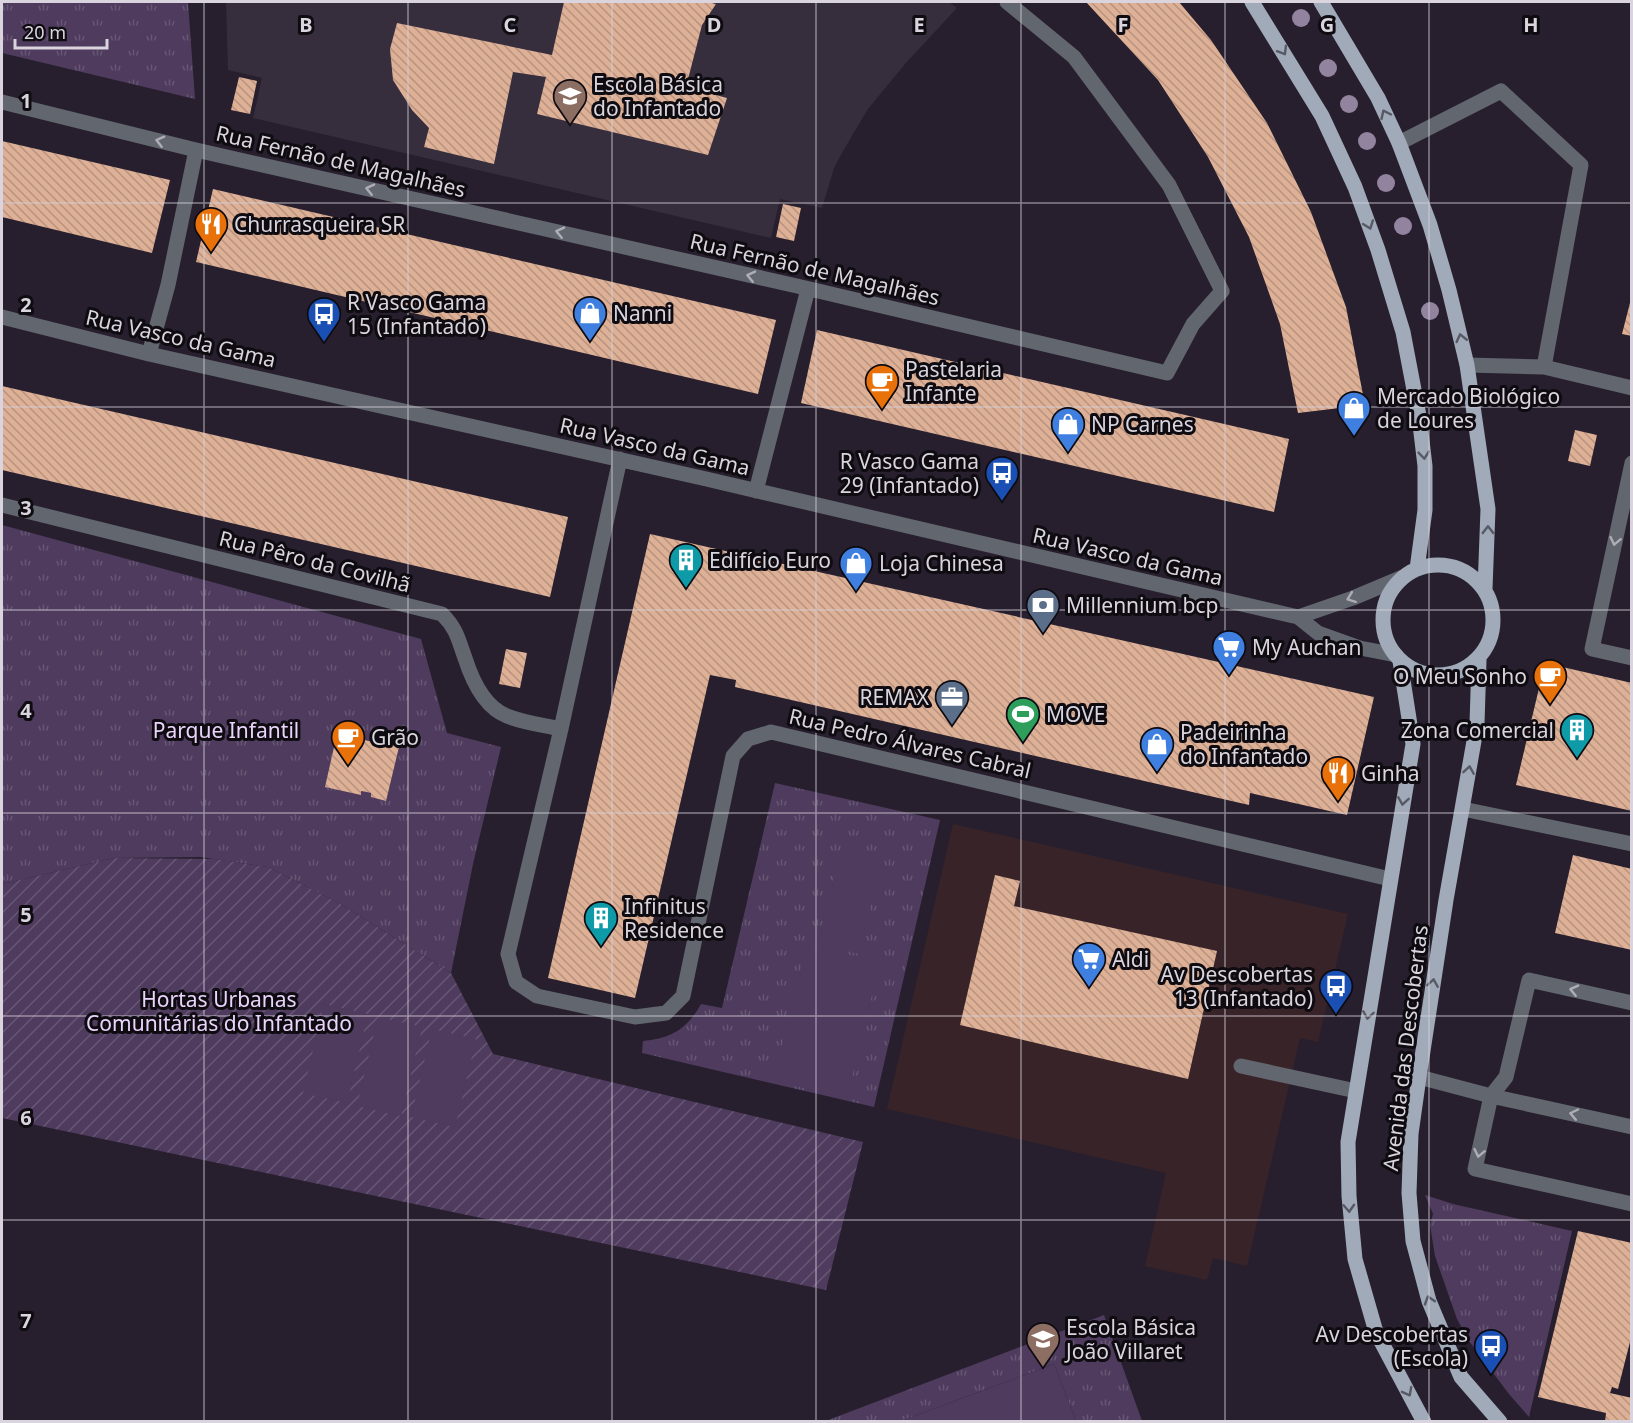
<svg xmlns="http://www.w3.org/2000/svg" width="1633" height="1423" font-family="'Noto Sans',sans-serif">
<style>
.commercial{fill:#382428}
.education{fill:#362d3d}
.grass{fill:url(#grass-tufts)}
.garden{fill:url(#garden-furrows)}
.pitch{fill:#4e3b5d}
.building{fill:url(#building-back-hatch)}
.lines{fill:none;stroke-linecap:round;stroke-linejoin:round}
.minor{stroke:#62666e;stroke-width:15}
.major{stroke:#a0aab9;stroke-width:15}
.tree{fill:#92839f}
.oneway{stroke:#575a65}
.oneway2{stroke:#afaeb6}
.grid{fill:none;stroke:#d9d4dd;stroke-width:1.5;stroke-opacity:0.55}
.labels{text-anchor:middle;dominant-baseline:central;stroke-width:6;stroke-linejoin:round;paint-order:stroke}
.poi-label{font-size:21px;fill:#d9d4dd;stroke:#0e0b11;text-anchor:start}
.street-label{font-size:21px;fill:#d9d4dd;stroke:#0e0b11}
.park-label{font-size:21px;fill:#ead4fb;stroke:#0e0b11}
.grid-label{font-size:20px;text-anchor:middle;font-weight:bold;fill:#d9d4dd;stroke:#0e0b11;stroke-width:6;stroke-linejoin:round;paint-order:stroke}
</style>
<defs>
<pattern id="grass-tufts" width="24" height="20" patternUnits="userSpaceOnUse" patternTransform="scale(1.5)"><rect width="24" height="20" fill="#4e3b5d"/><path d="M3 7l-1-3M5 7V3M7 7l1-3M15 17l-1-3M17 17v-4M19 17l1-3" fill="none" stroke="#675674"/></pattern>
<pattern id="garden-furrows" width="10" height="10" patternUnits="userSpaceOnUse" patternTransform="scale(1.5)"><rect width="10" height="10" fill="#4e3b5d"/><path d="M-1 1l2-2M0 10L10 0M9 11l2-2" fill="none" stroke="#675674"/></pattern>
<pattern id="building-back-hatch" width="6" height="6" patternUnits="userSpaceOnUse" patternTransform="scale(1.5)"><rect width="6" height="6" fill="#deb096"/><path d="M-1 5l2 2M0 0l6 6M5-1l2 2" fill="none" stroke="#b79481"/></pattern>
</defs>
<rect width="100%" height="100%" fill="#271f2e"/>
<path class="commercial" d="M953,824L1348,914L1318,1042L1300,1038L1247,1266L1213,1258L1207,1280L1145,1266L1166,1173L887,1109Z"/>
<path class="education" d="M226,2H949L957,8L905,64L868,109L843,151L834,168L822,208L780,199L771,238L253,118L262,78L228,70Z"/>
<path class="grass" d="M2,2H188L195,99L2,53Z
M2,525L421,639L447,733L501,747L473,864L451,973L339,903L268,867L200,857L114,858L2,884Z
M775,783L940,820L874,1107L642,1053L643,1041C671,1039 688,1028 701,1004L722,1008Z
M1425,1195L1453,1204L1572,1231L1529,1417L1509,1394L1469,1341L1457,1319L1435,1256L1430,1225L1433,1214Z
M1104,1315L1142,1421H1076L1054,1364L901,1421L823,1422Z"/>
<path class="garden" d="M114,858L214,859L268,867L339,903L451,973L493,1054L863,1142L826,1290L2,1118V884Z"/>
<path class="pitch" d="M840,855L881,865L859,954L818,944Z
M807,945L880,962L847,1098L774,1081Z
M324,1004L368,1014L347,1103L303,1093Z
M378,1017L422,1027L401,1116L357,1106Z
M432,1029L476,1039L455,1127L411,1117Z
M1054,1364L1076,1421H901Z"/>
<path class="building" d="M564,2H707L716,4L702,25L686,87L727,98L708,155L537,114L546,77L513,72L494,164L424,147L429,128L412,110L393,80L390,49L397,23L552,55Z
M1086,2H1179L1211,40L1267,123L1311,212L1346,307L1365,405L1298,413L1280,324L1249,237L1208,157L1158,80Z
M239,77L257,81L250,114L231,110Z
M2,141L170,180L152,253L2,217Z
M213,189L776,320L758,394L196,262Z
M783,204L801,208L794,241L776,237Z
M1631,299H1632V336L1622,334Z
M817,330L1289,439L1274,512L801,403Z
M2,386L568,517L550,597L2,470Z
M1575,430L1597,435L1590,466L1568,461Z
M650,534L1374,697L1347,815L1250,793L1249,805L735,687L736,680L710,675L635,998L548,978Z
M506,649L527,653L520,688L499,684Z
M1545,663L1632,683V811L1516,785Z
M337,734L373,742L372,745L377,747L383,748V743L399,747L386,801L371,797V793L367,792L361,791V795L325,787Z
M1573,855L1632,869V950L1555,933Z
M995,875L1020,881L1014,906L1217,951L1188,1079L960,1025Z
M1578,1231L1632,1243V1334L1618,1389L1612,1387L1610,1393L1632,1398V1422H1605L1606,1413L1538,1397Z"/>
<g class="lines">
<path class="minor" d="M2,102L196,150L797,286L1167,373L1193,324L1222,291L1169,185L1074,57L1007,2
M1399,143L1501,91L1581,165L1544,367
M2,317L149,354L702,478L1298,617L1318,633L1360,648L1396,655
M149,354L168,285L196,150
M1467,365L1544,367L1632,388
M620,459L561,729L508,954L516,982L537,996L635,1017L666,1013L683,996L733,756L748,739L771,732L1390,879
M1632,463L1592,649L1632,658
M756,491L808,289
M2,505L442,614C457,629 458,639 465,658C472,680 484,707 507,716C524,723 544,725 561,729
M1298,617L1353,598L1403,577
M1463,809L1632,844
M1632,1003L1529,980L1506,1077L1491,1096L1475,1169L1632,1204
M1241,1066L1356,1091
M1419,1077L1491,1096L1632,1127"/>
<path class="major" d="M1252,2L1322,116L1355,187L1378,250L1403,332L1419,416L1425,466V510L1417,569
M1321,2L1378,98L1399,143L1430,225L1449,290L1467,365L1488,509L1485,589
M1383 620a55 55 0 1 1 110 0a55 55 0 1 1-110 0Z
M1479,660L1477,724L1446,900L1419,1077L1411,1134L1409,1193L1413,1241L1429,1301L1461,1377L1500,1422
M1400,661L1413,744L1348,1142L1349,1196L1355,1259L1376,1332L1424,1422"/>
</g>
<g class="tree">
<circle cx="1301" cy="18" r="9"/>
<circle cx="1328" cy="68" r="9"/>
<circle cx="1349" cy="104" r="9"/>
<circle cx="1367" cy="141" r="9"/>
<circle cx="1386" cy="183" r="9"/>
<circle cx="1403" cy="226" r="9"/>
<circle cx="1430" cy="311" r="9"/>
</g>
<defs><path id="oneway-chevron" d="M-2-3.5L2.5 0L-2 3.5" fill="none" stroke-width="1.6" stroke-linecap="round" stroke-linejoin="round" transform="scale(1.5)"/></defs>
<g class="oneway">
<use href="#oneway-chevron" transform="translate(1283 51) rotate(59)"/>
<use href="#oneway-chevron" transform="translate(1385 114) rotate(-115)"/>
<use href="#oneway-chevron" transform="translate(1369 225) rotate(70)"/>
<use href="#oneway-chevron" transform="translate(1461 338) rotate(-103)"/>
<use href="#oneway-chevron" transform="translate(1424 455) rotate(84)"/>
<use href="#oneway-chevron" transform="translate(1488 530) rotate(-90)"/>
<use href="#oneway-chevron" transform="translate(1469 770) rotate(-81)"/>
<use href="#oneway-chevron" transform="translate(1403 801) rotate(99)"/>
<use href="#oneway-chevron" transform="translate(1433 983) rotate(-81)"/>
<use href="#oneway-chevron" transform="translate(1368 1015) rotate(99)"/>
<use href="#oneway-chevron" transform="translate(1349 1208) rotate(87)"/>
<use href="#oneway-chevron" transform="translate(1429 1300) rotate(-108)"/>
<use href="#oneway-chevron" transform="translate(1408 1392) rotate(62)"/>
</g>
<g class="oneway2">
<use href="#oneway-chevron" transform="translate(160 141) rotate(-166)"/>
<use href="#oneway-chevron" transform="translate(370 189) rotate(-167)"/>
<use href="#oneway-chevron" transform="translate(560 232) rotate(-167)"/>
<use href="#oneway-chevron" transform="translate(751 276) rotate(-167)"/>
<use href="#oneway-chevron" transform="translate(1615 541) rotate(102)"/>
<use href="#oneway-chevron" transform="translate(1351 598) rotate(159)"/>
<use href="#oneway-chevron" transform="translate(1574 990) rotate(-167)"/>
<use href="#oneway-chevron" transform="translate(1574 1114) rotate(-168)"/>
<use href="#oneway-chevron" transform="translate(1479 1153) rotate(102)"/>
</g>
<path class="grid" d="M204,2V1422M408,2V1422M612,2V1422M816,2V1422M1021,2V1422M1225,2V1422M1429,2V1422M2,203H1632M2,407H1632M2,610H1632M2,813H1632M2,1016H1632M2,1220H1632"/>
<defs>
<g id="school-pin" transform="scale(1.725)"><path d="M0 17L-7.5 6A9.5 9.5 0 1 1 7.5 6Z" fill="#8d6e63" stroke="#0e0b11"/><path d="M0-5L7-2L0 1L-7-2ZM-4 1L0 2.5L4 1V4Q0 6-4 4Z" fill="#fff"/></g>
<g id="restaurant-pin" transform="scale(1.725)"><path d="M0 17L-7.5 6A9.5 9.5 0 1 1 7.5 6Z" fill="#e8710a" stroke="#0e0b11"/><path d="M-5-6h1v4h1v-4h1v4h1v-4h1v5L-1.5 .5V6h-2V.5L-5-1ZM5-6V6H3V1.5H1.5Q1.5-4 5-6Z" fill="#fff"/></g>
<g id="shop-pin" transform="scale(1.725)"><path d="M0 17L-7.5 6A9.5 9.5 0 1 1 7.5 6Z" fill="#3f7fe0" stroke="#0e0b11"/><path d="M-5-2.5h2.3a2.7 3.5 0 0 1 5.4 0H5L5.5 6h-11ZM-1.5-2.5h3a1.5 2.3 0 0 0-3 0Z" fill="#fff"/></g>
<g id="bus-pin" transform="scale(1.725)"><path d="M0 17L-7.5 6A9.5 9.5 0 1 1 7.5 6Z" fill="#1a4fb4" stroke="#0e0b11"/><path d="M-5-6H5V4H4V6H2V4H-2V6H-4V4H-5ZM-3.5-4V0h7V-4ZM-3.5 1.2v1.5H-2V1.2ZM2 1.2v1.5H3.5V1.2Z" fill="#fff"/></g>
<g id="cafe-pin" transform="scale(1.725)"><path d="M0 17L-7.5 6A9.5 9.5 0 1 1 7.5 6Z" fill="#e8710a" stroke="#0e0b11"/><path d="M-5.5-4.5H6V0H3Q3 3.5 0 3.5H-2.5Q-5.5 3.5-5.5 0ZM3-3.2v2h1.7v-2ZM-6 4.5H4V6H-6Z" fill="#fff"/></g>
<g id="building-pin" transform="scale(1.725)"><path d="M0 17L-7.5 6A9.5 9.5 0 1 1 7.5 6Z" fill="#0f9aa8" stroke="#0e0b11"/><path d="M-4-6H4V6H1V3H-1V6H-4ZM-2.5-4.3h1.7v1.8h-1.7ZM.8-4.3h1.7v1.8H.8ZM-2.5-1h1.7V.8h-1.7ZM.8-1h1.7V.8H.8Z" fill="#fff"/></g>
<g id="bank-pin" transform="scale(1.725)"><path d="M0 17L-7.5 6A9.5 9.5 0 1 1 7.5 6Z" fill="#5c6f8a" stroke="#0e0b11"/><path d="M-6-4H6V4H-6ZM0-2.3a2.3 2.3 0 1 0 0 4.6a2.3 2.3 0 1 0 0-4.6Z" fill="#fff"/></g>
<g id="supermarket-pin" transform="scale(1.725)"><path d="M0 17L-7.5 6A9.5 9.5 0 1 1 7.5 6Z" fill="#3f7fe0" stroke="#0e0b11"/><path d="M-6-5.5h2.5l.6 2H6L4.5 2H-2.5L-4.4-4H-6ZM-1.5 3.2a1.3 1.3 0 1 0 .1 0ZM3 3.2a1.3 1.3 0 1 0 .1 0Z" fill="#fff"/></g>
<g id="office-pin" transform="scale(1.725)"><path d="M0 17L-7.5 6A9.5 9.5 0 1 1 7.5 6Z" fill="#5c6f8a" stroke="#0e0b11"/><path d="M-6-3h4V-5.5h4V-3h4V5H-6ZM-1-4.5V-3h2v-1.5ZM-6 0V1H6V0Z" fill="#fff"/></g>
<g id="stadium-pin" transform="scale(1.725)"><path d="M0 17L-7.5 6A9.5 9.5 0 1 1 7.5 6Z" fill="#2e9e5b" stroke="#0e0b11"/><path d="M0-5a6.5 5 0 1 0 0 10a6.5 5 0 1 0 0-10ZM-3.5-1.8h7v3.6h-7Z" fill="#fff"/></g>
</defs>
<g fill-rule="evenodd">
<use href="#school-pin" x="570" y="96"/>
<use href="#restaurant-pin" x="211" y="224"/>
<use href="#shop-pin" x="590" y="313"/>
<use href="#bus-pin" x="324" y="314"/>
<use href="#cafe-pin" x="882" y="381"/>
<use href="#shop-pin" x="1354" y="408"/>
<use href="#shop-pin" x="1068" y="424"/>
<use href="#bus-pin" x="1002" y="473"/>
<use href="#building-pin" x="686" y="560"/>
<use href="#shop-pin" x="856" y="563"/>
<use href="#bank-pin" x="1043" y="605"/>
<use href="#supermarket-pin" x="1229" y="647"/>
<use href="#cafe-pin" x="1550" y="676"/>
<use href="#office-pin" x="952" y="697"/>
<use href="#stadium-pin" x="1023" y="714"/>
<use href="#building-pin" x="1577" y="730"/>
<use href="#cafe-pin" x="348" y="737"/>
<use href="#shop-pin" x="1157" y="744"/>
<use href="#restaurant-pin" x="1338" y="773"/>
<use href="#building-pin" x="601" y="918"/>
<use href="#supermarket-pin" x="1089" y="959"/>
<use href="#bus-pin" x="1336" y="986"/>
<use href="#school-pin" x="1043" y="1339"/>
<use href="#bus-pin" x="1491" y="1346"/>
</g>
<g class="labels">
<g class="poi-label">
<text x="593" y="84">Escola Básica<tspan x="593" dy="24">do Infantado</tspan></text>
<text x="234" y="224">Churrasqueira SR</text>
<text x="347" y="302">R Vasco Gama<tspan x="347" dy="24">15 (Infantado)</tspan></text>
<text x="613" y="313">Nanni</text>
<text x="905" y="369">Pastelaria<tspan x="905" dy="24">Infante</tspan></text>
<text x="1377" y="396">Mercado Biológico<tspan x="1377" dy="24">de Loures</tspan></text>
<text x="1091" y="424">NP Carnes</text>
<text x="979" y="461" text-anchor="end">R Vasco Gama<tspan x="979" dy="24">29 (Infantado)</tspan></text>
<text x="709" y="560">Edifício Euro</text>
<text x="879" y="563">Loja Chinesa</text>
<text x="1066" y="605">Millennium bcp</text>
<text x="1252" y="647">My Auchan</text>
<text x="1527" y="676" text-anchor="end">O Meu Sonho</text>
<text x="929" y="697" text-anchor="end">REMAX</text>
<text x="1046" y="714">MOVE</text>
<text x="1554" y="730" text-anchor="end">Zona Comercial</text>
<text x="1180" y="732">Padeirinha<tspan x="1180" dy="24">do Infantado</tspan></text>
<text x="371" y="737">Grão</text>
<text x="1361" y="773">Ginha</text>
<text x="624" y="906">Infinitus<tspan x="624" dy="24">Residence</tspan></text>
<text x="1112" y="959">Aldi</text>
<text x="1313" y="974" text-anchor="end">Av Descobertas<tspan x="1313" dy="24">13 (Infantado)</tspan></text>
<text x="1066" y="1327">Escola Básica<tspan x="1066" dy="24">João Villaret</tspan></text>
<text x="1468" y="1334" text-anchor="end">Av Descobertas<tspan x="1468" dy="24">(Escola)</tspan></text>
</g>
<g class="street-label">
<text transform="translate(341 161) rotate(13)">Rua Fernão de Magalhães</text>
<text transform="translate(815 269) rotate(13)">Rua Fernão de Magalhães</text>
<text transform="translate(181 338) rotate(13)">Rua Vasco da Gama</text>
<text transform="translate(655 446) rotate(13)">Rua Vasco da Gama</text>
<text transform="translate(1128 556) rotate(13)">Rua Vasco da Gama</text>
<text transform="translate(315 561) rotate(14)">Rua Pêro da Covilhã</text>
<text transform="translate(910 743) rotate(13)">Rua Pedro Álvares Cabral</text>
<text transform="translate(1405 1048) rotate(-83)">Avenida das Descobertas</text>
</g>
<g class="park-label">
<text x="226" y="730">Parque Infantil</text>
<text x="219" y="999">Hortas Urbanas<tspan x="219" dy="24">Comunitárias do Infantado</tspan></text>
</g>
</g>
<g class="grid-label">
<text x="306" y="32">B</text>
<text x="510" y="32">C</text>
<text x="714" y="32">D</text>
<text x="919" y="32">E</text>
<text x="1123" y="32">F</text>
<text x="1327" y="32">G</text>
<text x="1531" y="32">H</text>
<text x="26" y="108">1</text>
<text x="26" y="312">2</text>
<text x="26" y="515">3</text>
<text x="26" y="718">4</text>
<text x="26" y="922">5</text>
<text x="26" y="1125">6</text>
<text x="26" y="1328">7</text>
</g>
<rect width="1633" height="1423" fill="none" stroke="#d9d4dd" stroke-width="6"/>
<path d="M15 39v9h92v-9" fill="none" stroke="#d9d4dd" stroke-width="3"/>
<text x="24" y="39" font-size="18" fill="#d9d4dd" stroke="#0e0b11" stroke-width="4.5" paint-order="stroke">20 m</text>
</svg>
